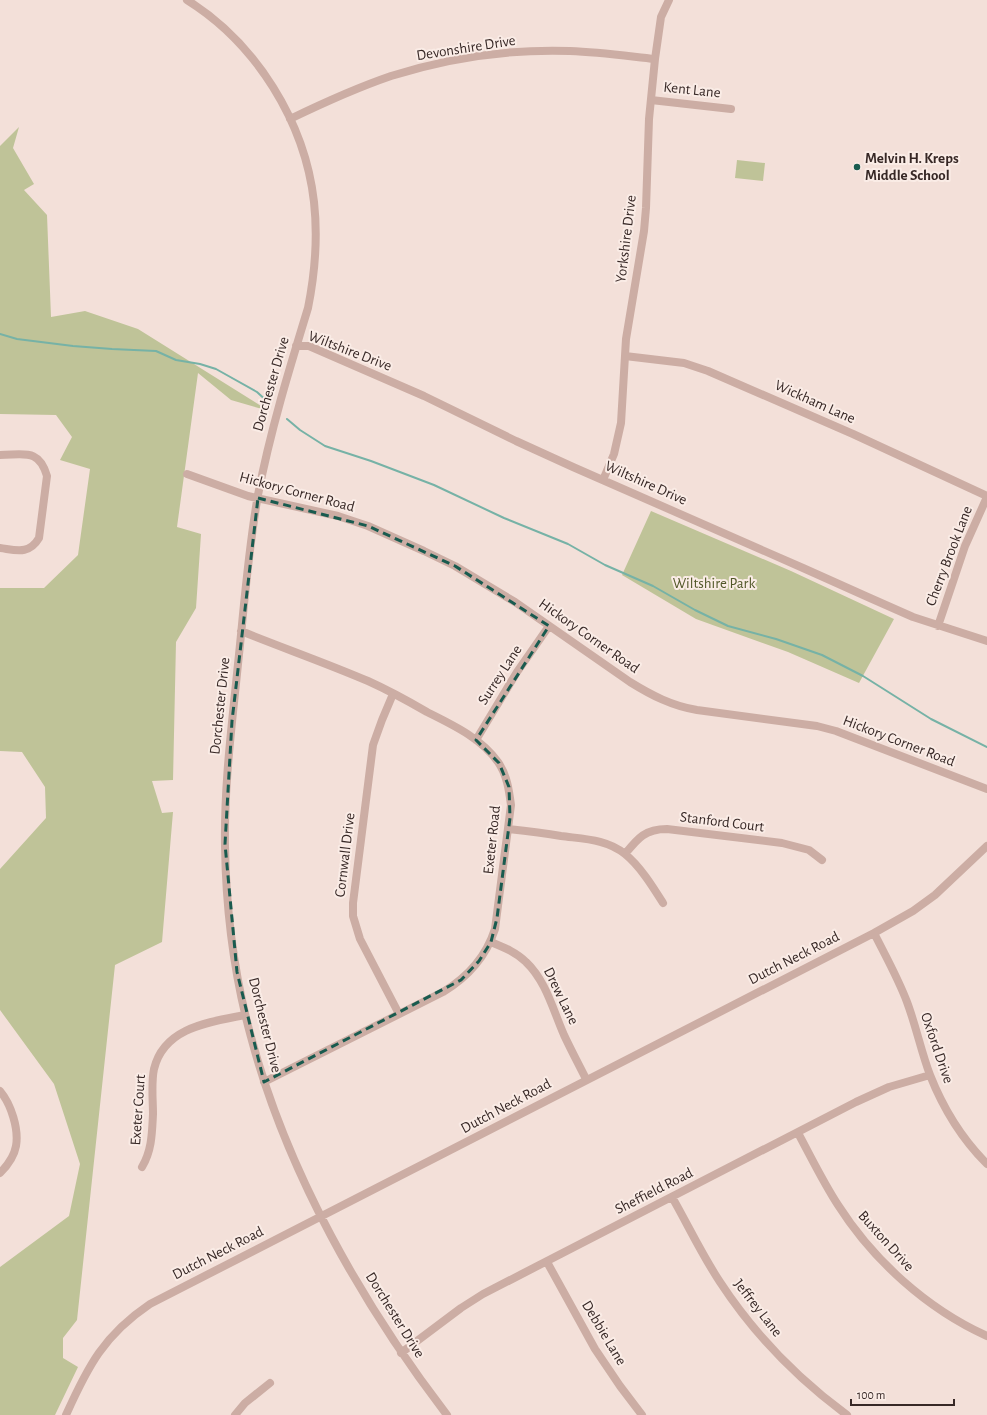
<svg xmlns="http://www.w3.org/2000/svg" width="987" height="1415" font-family="'Alegreya Sans',sans-serif">
<style>
.green{fill:#bfc398}
.lines{fill:none;stroke-linecap:round;stroke-linejoin:round}
.stream{stroke:#76b2a6;stroke-width:2}
.minor{stroke:#ccada4;stroke-width:8}
.marked{fill:none;stroke:#195b4f;stroke-width:3;stroke-dasharray:8 5;stroke-linejoin:round}
.poi-dot{fill:#195b4f;stroke:#faece6;stroke-width:1.5}
.labels{text-anchor:middle;dominant-baseline:central;stroke-width:4;stroke-linejoin:round;paint-order:stroke}
.street-label{font-size:15px;fill:#372826;stroke:#faece6}
.poi-label{font-size:15px;font-weight:bold;fill:#372826;stroke:#faece6;text-anchor:start}
.park-label{font-size:15px;fill:#515728;stroke:#faece6}
</style>
<rect width="100%" height="100%" fill="#f3e0d9"/>
<path class="green" d="M19,127L13,148L34,184L24,190L47,215L51,317L85,311L138,329L269,411L231,400L198,373L177,527L201,534L196,608L176,642L173,780L152,781L162,813L173,812L162,942L115,965L77,1320L63,1338V1358L78,1367L55,1415H0V1267L69,1216L80,1164L54,1084L0,1010V869L46,818L45,787L22,752L0,751V588H44L78,555L90,469L60,460L72,437L56,415L0,414V146Z
M737,160L765,163L763,181L735,178Z
M651,511L791,571L894,619L859,683L788,652L696,619L622,575Z"/>
<g class="lines">
<path class="stream" d="M0,334L17,339L73,346L112,349L156,351L176,360L200,364L216,369L257,392L269,403
M287,419L300,430L325,446L371,461L434,485L504,518L568,544L605,565L653,586L695,610L728,626L776,639L822,655L863,676L931,719L987,747"/>
<path class="minor" d="M187,0C256,43 305,122 314,202C318,238 315,273 308,308C289,370 270,432 258,495C248,551 244,608 238,664C232,724 224,785 225,846C226,910 234,975 251,1037C287,1172 362,1304 447,1415
M651,100L731,109
M290,119C323,103 356,88 391,76C448,58 510,49 570,51C599,52 627,56 655,59
M296,346H309L424,396L516,441L573,467L803,568L870,598L913,617L987,641
M625,356L684,363L708,371L853,434L987,496
M0,455C24,455 39,448 47,476L39,538C29,555 16,550 0,548
M187,474L248,496L338,516L368,526L424,551L455,566L515,602L630,682C651,695 672,706 697,710L817,726L836,731L987,789
M603,480L614,454L621,423L626,339L644,231L646,208L649,119L655,59L661,17L669,0
M938,626L965,546L987,497
M241,631C283,648 326,663 368,681C388,690 408,701 427,712C453,725 481,738 498,762C507,775 509,790 511,805L495,929C486,957 468,977 443,992L264,1082
M393,694L382,720L373,745L353,903V916L360,939L399,1014
M476,740L517,672L549,626
M508,829C526,831 543,833 561,836C583,839 607,839 625,854C640,866 653,887 663,903
M625,854C638,838 645,829 667,829L782,843L809,850L822,860
M874,933C885,955 898,978 907,1002C916,1026 921,1051 930,1075C943,1108 962,1139 987,1164
M491,942C503,947 516,952 526,962C546,981 553,1010 564,1035C571,1050 579,1065 586,1079
M0,1091C11,1104 19,1129 16,1146C14,1157 7,1166 0,1173
M798,1133C811,1157 823,1182 838,1205C873,1260 927,1309 987,1336
M142,1167C152,1150 152,1133 153,1114C153,1100 151,1083 154,1069C164,1027 210,1022 245,1015
M672,1197C688,1225 702,1255 720,1282C754,1334 797,1378 847,1415
M547,1262L595,1349L620,1386L642,1415
M401,1353L461,1308L483,1294L856,1102L889,1087L930,1075
M66,1415C88,1366 104,1335 150,1304L874,933L913,911L935,895L987,846
M235,1415L245,1403L270,1383"/>
</g>
<path class="marked" d="M258,498L368,526L455,566L549,626L476,740L499,763L509,787L510,818L497,918L491,942L479,961L461,980L264,1082L237,972L225,844L232,721Z"/>
<circle class="poi-dot" cx="857" cy="167" r="4"/>
<g class="labels">
<g class="street-label">
<text transform="translate(466 48) rotate(-9)">Devonshire Drive</text>
<text transform="translate(692 90) rotate(6)">Kent Lane</text>
<text transform="translate(626 239) rotate(-83)">Yorkshire Drive</text>
<text transform="translate(350 351) rotate(21)">Wiltshire Drive</text>
<text transform="translate(271 384) rotate(-74)">Dorchester Drive</text>
<text transform="translate(815 402) rotate(24)">Wickham Lane</text>
<text transform="translate(646 483) rotate(24)">Wiltshire Drive</text>
<text transform="translate(297 492) rotate(15)">Hickory Corner Road</text>
<text transform="translate(949 556) rotate(-69)">Cherry Brook Lane</text>
<text transform="translate(589 636) rotate(35)">Hickory Corner Road</text>
<text transform="translate(500 675) rotate(-57)">Surrey Lane</text>
<text transform="translate(220 706) rotate(-84)">Dorchester Drive</text>
<text transform="translate(899 741) rotate(21)">Hickory Corner Road</text>
<text transform="translate(722 822) rotate(7)">Stanford Court</text>
<text transform="translate(492 840) rotate(-84)">Exeter Road</text>
<text transform="translate(345 855) rotate(-83)">Cornwall Drive</text>
<text transform="translate(794 958) rotate(-27)">Dutch Neck Road</text>
<text transform="translate(561 996) rotate(64)">Drew Lane</text>
<text transform="translate(265 1025) rotate(76)">Dorchester Drive</text>
<text transform="translate(937 1048) rotate(71)">Oxford Drive</text>
<text transform="translate(506 1106) rotate(-28)">Dutch Neck Road</text>
<text transform="translate(138 1110) rotate(-86)">Exeter Court</text>
<text transform="translate(654 1191) rotate(-27)">Sheffield Road</text>
<text transform="translate(886 1241) rotate(48)">Buxton Drive</text>
<text transform="translate(218 1253) rotate(-27)">Dutch Neck Road</text>
<text transform="translate(758 1308) rotate(52)">Jeffrey Lane</text>
<text transform="translate(395 1315) rotate(58)">Dorchester Drive</text>
<text transform="translate(604 1333) rotate(59)">Debbie Lane</text>
</g>
<g class="poi-label">
<text x="865" y="158">Melvin H. Kreps<tspan x="865" dy="17">Middle School</tspan></text>
</g>
<g class="park-label">
<text x="714" y="583">Wiltshire Park</text>
</g>
</g>
<path d="M851 1399v6h103v-6" fill="none" stroke="#372826" stroke-width="2"/>
<text x="857" y="1399" font-size="12" fill="#372826" stroke="#faece6" stroke-width="3" paint-order="stroke">100 m</text>
</svg>
